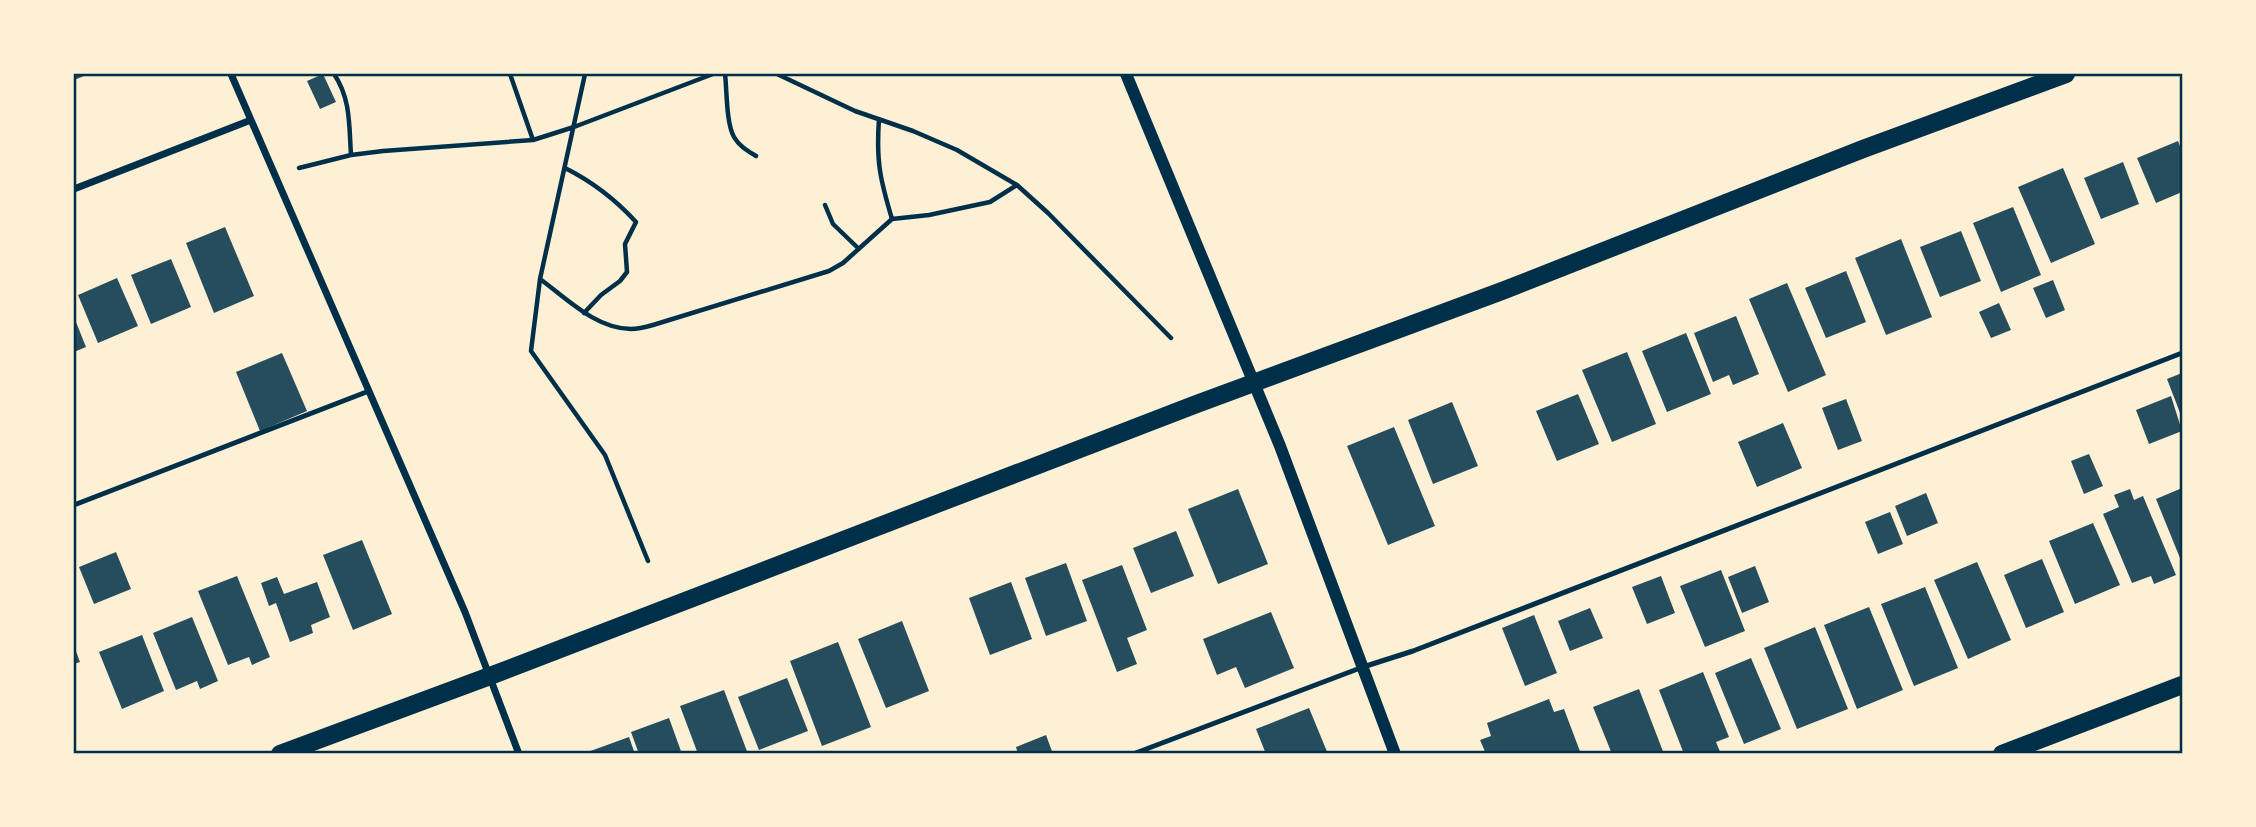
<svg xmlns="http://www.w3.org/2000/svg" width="2256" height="827" font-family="Figtree,sans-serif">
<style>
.building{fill:#264d5e}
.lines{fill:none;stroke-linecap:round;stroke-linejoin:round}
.path{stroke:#003049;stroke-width:4.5}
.service{stroke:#003049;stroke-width:5}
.minor{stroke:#003049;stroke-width:7}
.tertiary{stroke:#003049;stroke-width:12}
.primary{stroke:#003049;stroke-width:18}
.neatline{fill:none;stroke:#003049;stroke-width:2.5}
</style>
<rect width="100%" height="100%" fill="#fdf0d5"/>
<path class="building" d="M74,74H83L84,76L74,80Z
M323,74L336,102L320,109L307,81Z
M2178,141L2182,152V192L2156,203L2137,158Z
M2123,162L2139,204L2101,219L2084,178Z
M2063,168L2095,244L2051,263L2018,187Z
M2013,207L2041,275L2001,292L1973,223Z
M225,227L254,296L214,313L186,243Z
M1961,231L1981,281L1940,297L1920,247Z
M1901,239L1932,317L1886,335L1855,258Z
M171,259L191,307L151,324L131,275Z
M1846,271L1866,322L1826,338L1805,288Z
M117,278L138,326L98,343L78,295Z
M2053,280L2065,310L2046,318L2033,288Z
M1787,283L1826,375L1788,392L1749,299Z
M1999,303L2011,330L1991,338L1979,312Z
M1736,316L1759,374L1733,385L1729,375L1713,382L1694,333Z
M74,317L86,347L74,352Z
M1686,333L1711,394L1667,412L1642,351Z
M1627,352L1656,424L1612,442L1582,370Z
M282,353L307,411L260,431L236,372Z
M2182,373V418L2167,379Z
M1578,394L1599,444L1557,461L1536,411Z
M2171,396L2182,431L2149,444L2136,410Z
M1846,399L1862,441L1838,450L1822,408Z
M1452,402L1478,466L1433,484L1408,420Z
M1783,423L1802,468L1757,487L1738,442Z
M1394,427L1435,526L1388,545L1347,446Z
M2089,454L2103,486L2084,494L2071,461Z
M2182,488V563L2156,499Z
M1238,489L1268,564L1218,584L1188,509Z
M2130,489L2134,500L2143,496L2176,575L2154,584L2151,576L2132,583L2103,514L2119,507L2114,495Z
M1926,493L1938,523L1907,536L1895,506Z
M1890,512L1903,544L1878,554L1865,522Z
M2093,523L2120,585L2075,604L2049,541Z
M1176,531L1194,576L1151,593L1133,548Z
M362,540L392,614L353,630L323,555Z
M116,552L131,589L94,604L79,567Z
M2042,559L2064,612L2026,628L2004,575Z
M1977,562L2011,640L1968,659L1934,580Z
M1066,563L1087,621L1046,636L1025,578Z
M1122,565L1147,630L1127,638L1137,664L1117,672L1082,580Z
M1755,566L1769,602L1742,613L1728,577Z
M1721,570L1745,631L1705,647L1680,586Z
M237,576L270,657L252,665L249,657L228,665L198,591Z
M1661,576L1675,613L1647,624L1632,587Z
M277,577L284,594L317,582L330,617L311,625L313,633L290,642L276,603L269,606L261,583Z
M1011,582L1032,639L990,655L969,598Z
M1925,587L1958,668L1914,686L1881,604Z
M1869,607L1903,690L1857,709L1824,625Z
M1590,608L1603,638L1570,651L1558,621Z
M1271,612L1294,668L1245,688L1236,667L1217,675L1203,639Z
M1534,615L1557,673L1525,686L1502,628Z
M192,617L218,681L200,689L197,681L176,690L153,633Z
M902,621L929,691L886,708L858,639Z
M1815,627L1848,709L1797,729L1764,648Z
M142,635L164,691L122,709L99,652Z
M838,642L871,727L822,746L790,661Z
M74,646L80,662L74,664Z
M1751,658L1781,729L1744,744L1715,673Z
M1703,672L1729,737L1716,742L1721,754H1684L1659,690Z
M787,678L808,731L759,750L738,697Z
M1639,689L1664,754H1612L1593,707Z
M724,690L748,754H698L680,706Z
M1549,699L1554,712L1564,709L1581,754H1486L1480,740L1491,736L1487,723Z
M1309,708L1328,754H1266L1256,729Z
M669,718L682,754H639L631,732Z
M1046,735L1053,754H1018L1016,747Z
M629,737L635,754H585V753Z"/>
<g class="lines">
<path class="path" d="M334,74C351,99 349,126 351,155
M510,74L533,140
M585,74L540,279L531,351L605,455L648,561
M725,74C727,90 726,123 734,137C739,146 748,151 756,156
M777,74L855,111L913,131L957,150L1017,185L1048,213L1171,338
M879,119C876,161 880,179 892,219
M299,168L351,155L383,151L533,140L574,127L713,74
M565,168C593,182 615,199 636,222L625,244L627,272L620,281L601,295L584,313
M825,205L833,224L859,249
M540,279C566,298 596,329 631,329C638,329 646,327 653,325L829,271L843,263L892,219L929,215L990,202L1017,185"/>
<path class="service" d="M74,505L369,391
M1133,754L1363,667L1413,651L2182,353"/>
<path class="minor" d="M231,74L465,612L519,754
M74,189L251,120"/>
<path class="tertiary" d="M1126,74L1280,446L1395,754"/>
<path class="primary" d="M280,754L490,676L1194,405L1502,291L1863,149L2066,74
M2002,754L2182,685"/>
</g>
<rect width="2256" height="827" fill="none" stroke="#fdf0d5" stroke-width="150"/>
<rect x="75" y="75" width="2106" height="677" class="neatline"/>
</svg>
